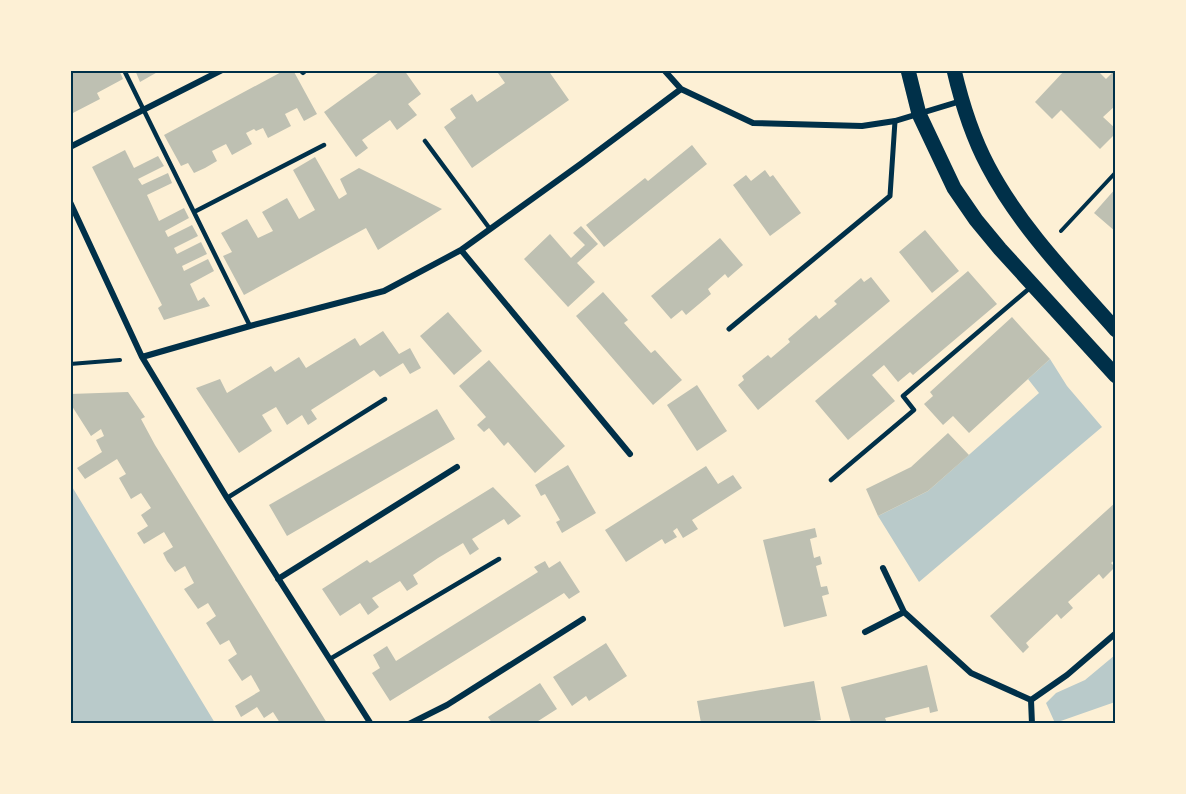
<svg xmlns="http://www.w3.org/2000/svg" width="1186" height="794" font-family="'Titillium Web',sans-serif">
<style>
.green{fill:#b9caca}
.building{fill:#bec0b2}
.lines{fill:none;stroke-linecap:round;stroke-linejoin:round}
.path{stroke:#003049;stroke-width:4}
.service{stroke:#003049;stroke-width:4.5}
.pedestrian{stroke:#003049;stroke-width:5}
.minor{stroke:#003049;stroke-width:6}
.primary{stroke:#003049;stroke-width:15}
.neatline{fill:none;stroke:#003049;stroke-width:2}
</style>
<rect width="100%" height="100%" fill="#fdf0d5"/>
<path class="green" d="M1050,359L1067,386L1102,427L919,582L878,516L928,491L1039,393L1028,379Z
M71,485L215,723H71Z
M1115,655V702L1055,723L1046,703L1056,693L1085,680Z"/>
<path class="building" d="M70,70H119L123,79L97,93L100,99L71,114Z
M135,70H161L140,82Z
M285,70H293L317,114L304,121L297,108L285,114L291,126L268,138L263,128L256,131L254,129L246,133L252,144L232,155L226,144L212,151L217,161L205,168L194,173L188,163L181,166L164,135Z
M382,70H404L421,94L408,104L417,115L397,130L390,120L362,140L368,148L356,157L324,112Z
M501,70H548L569,100L472,168L444,127L456,118L450,109L472,94L477,102L505,83L498,73Z
M1065,70H1097L1106,79L1114,71L1116,73V105L1103,117L1116,129V133L1100,149L1061,110L1052,119L1035,102Z
M692,145L707,164L604,247L586,225L645,178L648,181Z
M125,150L134,168L158,156L164,166L138,179L142,185L168,173L172,183L147,195L159,221L184,208L189,218L165,231L168,237L192,225L198,236L174,248L177,254L201,242L207,254L182,266L184,271L208,259L214,271L190,284L198,301L204,297L210,306L164,320L158,308L162,305L92,167Z
M315,157L339,199L347,194L340,179L359,168L442,209L378,250L366,228L244,295L223,256L232,252L221,233L247,219L258,238L273,231L262,212L287,198L299,219L315,210L293,170Z
M765,170L770,177L773,175L801,213L770,236L733,185L746,175L751,181Z
M1116,188V232L1094,213Z
M581,226L598,244L577,263L595,282L568,307L524,259L550,234L571,258L585,245L573,233Z
M925,230L959,271L932,293L899,252Z
M720,238L743,265L728,278L725,274L708,289L711,294L686,315L682,310L671,319L651,296Z
M968,271L997,304L913,375L910,372L898,382L884,365L872,375L895,401L848,440L815,401Z
M871,277L890,301L758,410L738,385L744,380L742,376L768,355L771,358L790,342L788,339L816,315L819,319L837,304L834,301L861,278L864,282Z
M603,292L628,320L624,323L651,353L655,350L682,380L653,405L576,316Z
M448,312L482,351L454,375L420,336Z
M1012,317L1050,359L969,433L953,416L943,425L924,404L933,396L930,392Z
M383,331L399,354L410,348L421,368L410,374L403,363L380,377L374,370L311,410L317,419L308,425L302,415L287,425L276,407L262,415L272,431L239,453L196,388L220,379L227,393L271,366L275,372L299,357L306,368L355,338L360,346Z
M489,360L565,446L535,473L508,442L504,446L489,428L484,432L477,425L486,417L459,386Z
M697,385L727,431L697,451L667,405Z
M128,392L145,417L141,419L155,445L327,723H280L273,712L264,718L257,707L241,717L235,706L260,691L251,675L242,681L228,660L237,654L229,640L220,645L206,623L216,616L208,603L198,609L184,589L194,583L185,566L175,572L167,561L163,553L173,547L164,532L144,544L137,533L148,526L141,515L151,508L141,493L131,499L119,478L126,474L117,459L85,479L77,468L102,452L96,440L104,436L101,429L91,436L70,403V394Z
M437,409L455,439L287,536L269,505Z
M948,433L969,455L928,491L878,516L866,489L911,467Z
M568,465L596,513L562,533L556,522L560,520L545,494L541,496L535,485Z
M706,466L718,484L733,475L742,488L692,520L698,529L683,538L677,528L673,531L677,537L665,544L662,539L626,562L605,530Z
M493,487L521,516L508,525L504,519L472,539L479,549L470,555L463,543L438,558L413,575L418,584L407,591L400,581L372,598L379,607L368,615L360,603L340,616L322,589L367,560L370,563Z
M1116,502V559L1111,563L1115,567L1103,579L1099,574L1068,602L1073,608L1061,619L1057,614L1026,643L1029,647L1023,653L990,616Z
M815,528L817,537L810,539L814,558L820,556L822,564L816,566L821,587L827,586L829,594L822,596L827,616L784,627L763,540Z
M545,561L549,568L560,561L580,592L569,599L564,593L390,701L372,673L380,668L373,655L387,646L396,661L538,572L534,567Z
M606,643L627,676L589,701L586,696L572,706L553,677Z
M927,665L938,711L930,713L929,707L885,718L887,723H873V721L851,723L841,687Z
M814,681L821,720L799,723H701L697,701Z
M540,683L557,709L535,723H492L488,717Z"/>
<g class="lines">
<path class="path" d="M1061,231L1116,172
M70,364L120,360"/>
<path class="service" d="M124,70L250,326
M425,141L490,229
M194,212L324,145
M831,480L914,410L903,396L1031,287
M227,498L385,399
M330,659L499,559"/>
<path class="pedestrian" d="M729,329L890,196L895,121"/>
<path class="minor" d="M664,70L681,89L753,123L862,126L895,121L961,101
M303,72L305,70
M70,147L222,70
M70,202L142,357L227,498L371,724
M461,250L630,454
M142,357L250,326L384,291L461,250L582,163L681,89
M883,568L904,612
M278,579L457,467
M865,632L904,612L971,673L1031,700L1032,724
M1031,700L1067,675L1116,633
M409,724L447,705L583,619"/>
<path class="primary" d="M908,70L919,114L954,188L976,220L1000,249L1116,376
M954,70C962,104 972,136 988,166C1020,227 1070,278 1116,330"/>
</g>
<rect width="1186" height="794" fill="none" stroke="#fdf0d5" stroke-width="144"/>
<rect x="72" y="72" width="1042" height="650" class="neatline"/>
</svg>
